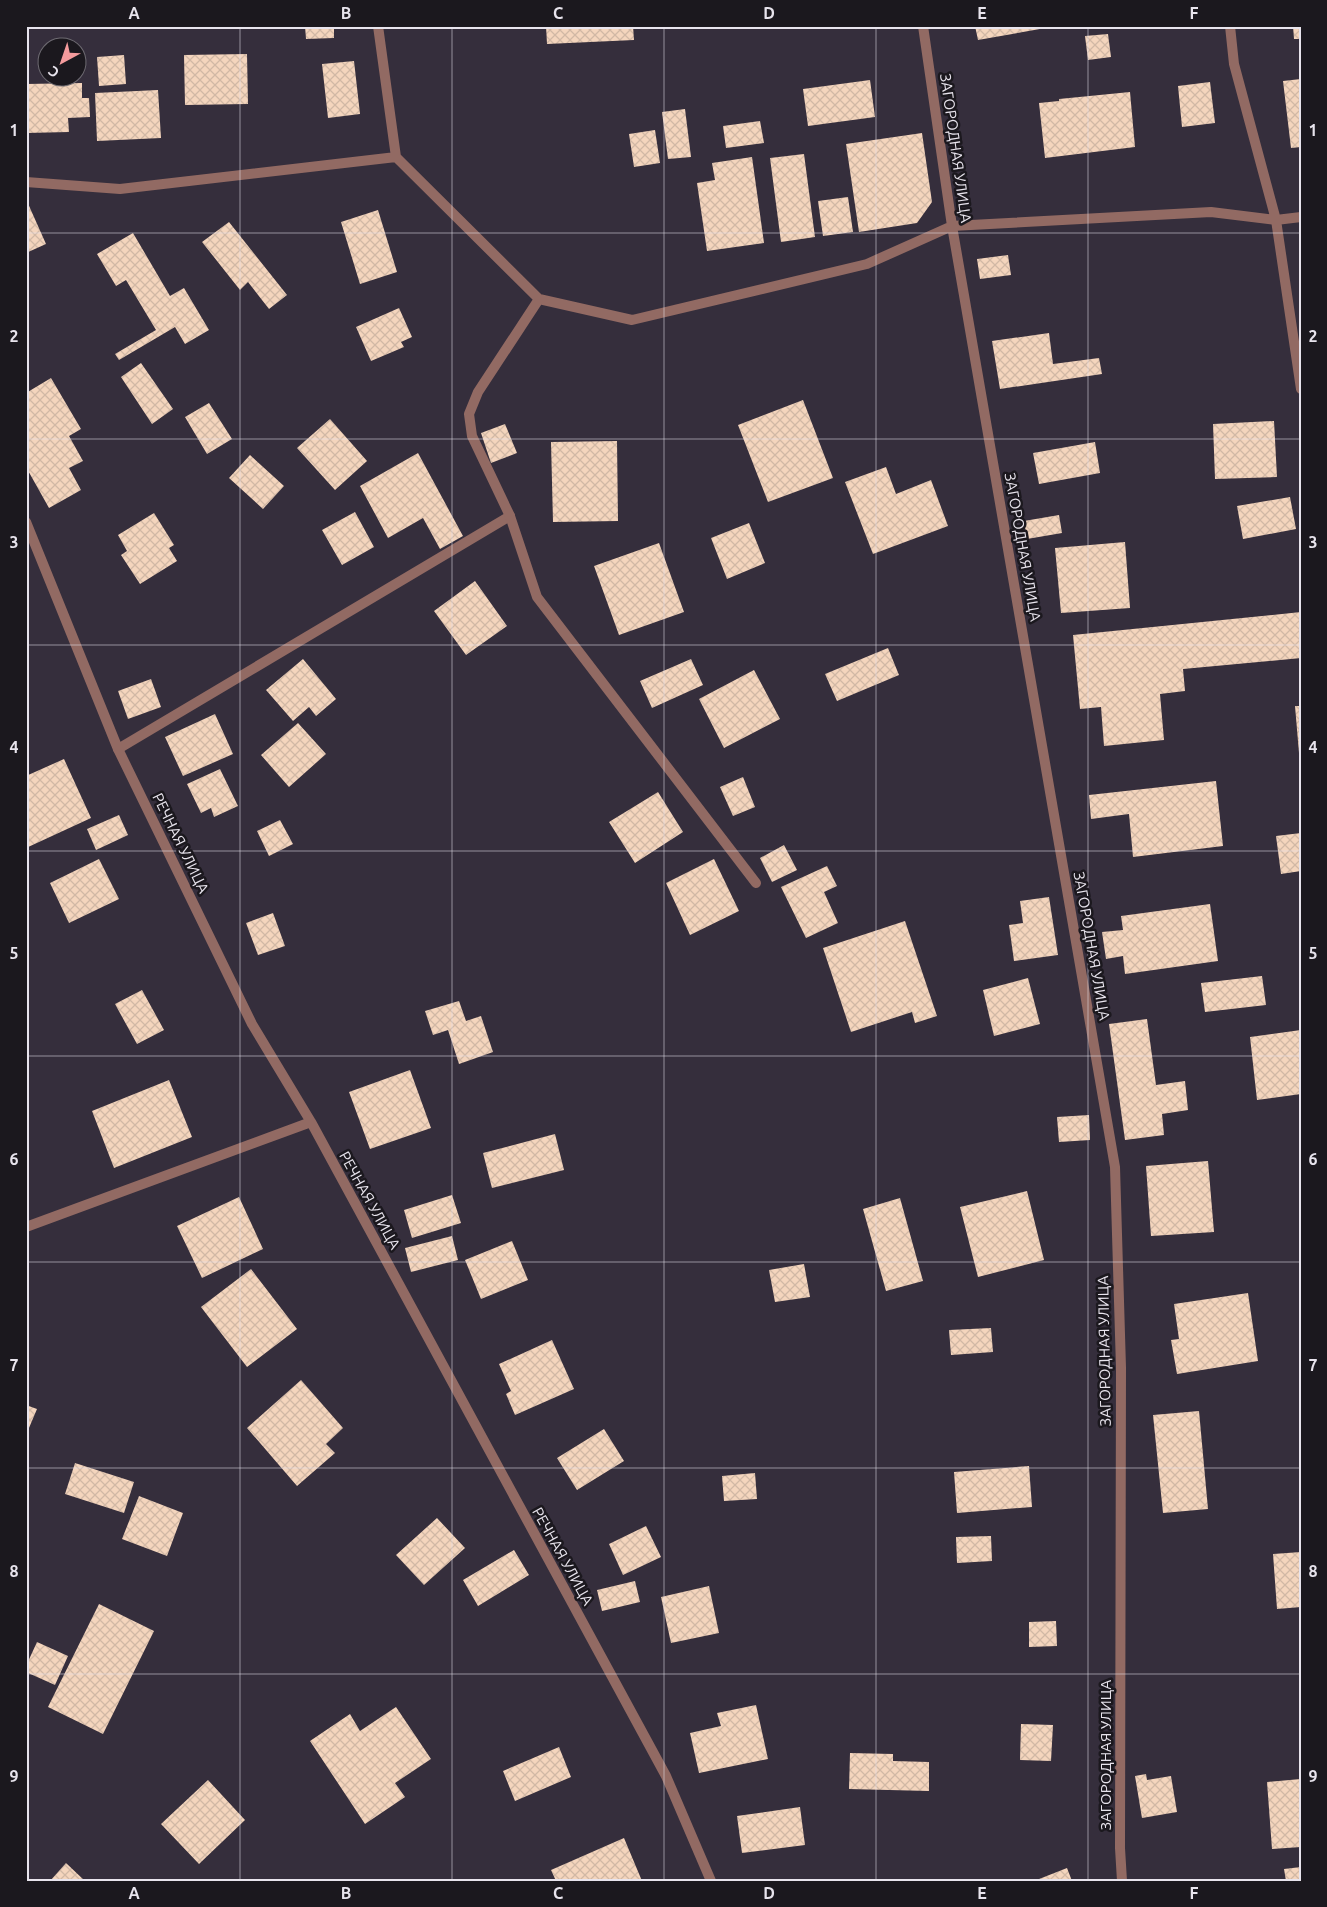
<svg xmlns="http://www.w3.org/2000/svg" width="1327" height="1907" font-family="Ubuntu,sans-serif">
<style>
.building{fill:url(#building-cross-hatch)}
.lines{fill:none;stroke-linecap:round;stroke-linejoin:round}
.service{stroke:#926a63;stroke-width:10}
.minor{stroke:#926a63;stroke-width:10}
.grid{fill:none;stroke:#e8e4ed;stroke-width:1;stroke-opacity:0.55}
.labels{text-anchor:middle;dominant-baseline:central;stroke-width:5;stroke-linejoin:round;paint-order:stroke}
.street-label{font-size:15px;fill:#e8e4ed;stroke:#1b181e}
.neatline{fill:none;stroke:#e8e4ed;stroke-width:2}
.grid-label{font-size:16px;text-anchor:middle;font-weight:bold;fill:#e8e4ed}
</style>
<defs>
<pattern id="building-cross-hatch" width="8" height="8" patternUnits="userSpaceOnUse" patternTransform="scale(1.25)"><rect width="8" height="8" fill="#f4d5bd"/><path d="M0 0l8 8M0 8l8-8" fill="none" stroke="#d1b8a5"/></pattern>
</defs>
<rect width="100%" height="100%" fill="#352e3c"/>
<path class="building" d="M305,26H334V38L306,39Z
M546,26H633L634,40L547,44Z
M975,26H1051V27L978,40Z
M1293,26H1301V39H1294Z
M1108,34L1111,57L1088,60L1085,36Z
M247,54L248,104L185,105L184,55Z
M124,55L126,84L99,86L97,57Z
M354,61L360,114L328,118L322,64Z
M1301,79V147L1291,148L1283,81Z
M870,80L875,117L808,126L803,89Z
M1210,82L1215,123L1182,127L1178,86Z
M82,83V98H89L90,117L68,118L69,132L26,133V84Z
M158,90L161,138L97,141L95,93Z
M1130,92L1135,147L1045,158L1039,103L1059,101V99Z
M685,109L691,157L668,159L662,112Z
M760,121L764,143L726,148L723,126Z
M655,130L660,163L634,167L629,134Z
M922,133L932,202L917,223L859,232L846,144Z
M804,154L815,237L781,242L770,158Z
M752,157L764,243L707,251L697,183L715,180L712,163Z
M848,197L853,232L823,236L818,201Z
M26,199L46,244L26,253Z
M378,210L397,272L360,284L341,222Z
M229,222L287,295L269,309L248,282L240,290L202,242Z
M133,233L170,296L184,288L209,330L185,344L175,327L119,360L115,354L156,330L126,280L116,286L97,254Z
M1008,255L1011,275L980,279L977,259Z
M399,308L412,337L401,342L404,347L371,361L356,327Z
M1049,333L1053,364L1099,358L1102,374L1000,389L992,341Z
M141,363L173,409L152,424L121,377Z
M51,378L81,429L69,436L83,461L69,468L81,490L49,508L26,467V393Z
M803,400L833,478L768,502L738,425Z
M209,403L232,439L207,454L185,417Z
M330,419L367,461L335,490L297,448Z
M1274,421L1277,477L1215,479L1213,424Z
M505,424L517,453L491,463L481,433Z
M617,441L618,521L553,522L551,442Z
M1095,442L1100,473L1039,484L1033,453Z
M418,453L463,536L440,549L423,518L388,538L360,486Z
M250,455L284,486L263,509L229,478Z
M886,467L896,494L931,480L948,526L873,554L845,482Z
M1290,497L1296,529L1243,539L1237,506Z
M355,512L374,547L342,565L322,530Z
M154,513L174,545L169,548L177,561L140,584L121,555L127,551L118,535Z
M1059,515L1062,533L1027,539L1024,521Z
M749,523L765,563L727,579L711,538Z
M1125,542L1130,608L1061,613L1055,548Z
M659,543L684,612L619,635L594,566Z
M475,581L507,626L466,655L434,611Z
M1301,612V658L1183,669L1185,691L1160,694L1164,740L1104,746L1101,707L1080,709L1073,635Z
M888,648L899,675L837,701L825,674Z
M303,659L336,699L316,716L309,707L293,721L266,690Z
M691,659L703,685L652,708L640,681Z
M754,670L780,719L724,748L699,699Z
M151,679L161,707L128,719L118,691Z
M1295,706H1301V753H1299Z
M215,714L233,754L183,776L165,737Z
M298,723L326,754L289,787L261,755Z
M64,759L91,818L26,848V776Z
M220,769L238,806L214,817L211,808L201,813L187,784Z
M743,777L755,807L733,816L720,787Z
M1216,781L1223,846L1133,857L1129,814L1091,819L1089,795Z
M658,792L683,832L635,863L609,822Z
M119,815L128,835L96,850L87,829Z
M280,820L293,844L269,856L257,831Z
M1301,833V871L1281,874L1276,836Z
M784,845L797,870L772,882L760,858Z
M99,859L119,899L69,923L50,883Z
M714,859L739,911L690,935L666,883Z
M827,866L837,886L824,892L838,923L806,938L781,887Z
M1049,897L1058,955L1014,961L1009,925L1023,923L1020,901Z
M1210,904L1218,961L1125,974L1123,956L1106,959L1102,932L1123,930L1121,916Z
M273,913L285,946L258,955L246,923Z
M905,921L937,1016L915,1023L912,1012L851,1032L823,948Z
M1262,976L1266,1005L1205,1012L1201,983Z
M1028,978L1040,1024L994,1036L983,990Z
M142,990L164,1030L137,1044L115,1004Z
M459,1001L466,1021L481,1016L493,1052L459,1064L448,1030L433,1035L425,1011Z
M1147,1019L1156,1085L1185,1081L1188,1110L1162,1114L1164,1135L1125,1140L1109,1024Z
M1301,1030V1094L1257,1100L1250,1037Z
M410,1070L431,1128L370,1149L349,1092Z
M169,1080L192,1137L114,1168L92,1111Z
M1089,1115L1090,1140L1059,1142L1057,1117Z
M555,1134L564,1170L492,1188L483,1153Z
M1208,1161L1214,1232L1151,1236L1146,1166Z
M1027,1191L1044,1260L978,1277L960,1207Z
M452,1195L461,1223L412,1238L404,1210Z
M239,1197L263,1249L202,1278L177,1226Z
M900,1198L923,1281L886,1291L863,1209Z
M452,1236L458,1260L411,1272L405,1248Z
M512,1241L528,1280L481,1299L465,1260Z
M804,1264L810,1297L775,1302L769,1270Z
M251,1269L297,1329L247,1367L201,1307Z
M1248,1293L1258,1361L1177,1374L1171,1340L1179,1339L1174,1304Z
M991,1328L993,1352L951,1355L949,1330Z
M552,1340L574,1389L515,1415L506,1394L511,1391L499,1364Z
M301,1380L343,1428L326,1444L335,1453L297,1486L247,1428Z
M26,1405L37,1409L26,1435Z
M1199,1411L1208,1509L1163,1513L1153,1415Z
M604,1429L624,1461L577,1490L557,1458Z
M75,1463L134,1482L124,1513L65,1494Z
M1029,1466L1032,1507L957,1513L954,1472Z
M755,1473L757,1499L724,1501L722,1476Z
M139,1496L183,1513L167,1556L122,1539Z
M437,1518L465,1548L424,1585L396,1555Z
M646,1526L661,1557L623,1575L609,1544Z
M991,1536L992,1561L957,1563L956,1537Z
M514,1550L529,1575L478,1606L463,1580Z
M1301,1552V1607L1277,1609L1273,1554Z
M635,1581L640,1602L602,1611L597,1590Z
M709,1586L719,1633L671,1643L661,1597Z
M99,1604L154,1631L103,1734L48,1707Z
M1056,1621L1057,1646L1029,1647V1622Z
M37,1642L68,1656L55,1685L26,1672V1666Z
M756,1705L768,1759L699,1773L690,1733L721,1726L717,1713Z
M396,1707L431,1759L395,1783L405,1797L365,1824L310,1741L350,1714L360,1731Z
M1021,1724L1053,1725L1051,1761L1020,1760Z
M559,1747L571,1777L515,1801L503,1771Z
M850,1753L893,1754V1761L929,1762V1791L849,1789Z
M1146,1774L1147,1780L1171,1776L1177,1812L1142,1818L1135,1776Z
M1301,1779V1847L1272,1849L1267,1782Z
M208,1780L245,1820L199,1864L161,1824Z
M800,1807L805,1845L742,1853L737,1816Z
M624,1838L642,1881H556L551,1870Z
M66,1863L85,1881H50Z
M1301,1867V1881H1286L1284,1869Z
M1067,1868L1072,1881H1034Z"/>
<g class="lines">
<path class="service" d="M118,749L510,516"/>
<path class="minor" d="M378,26L396,157
M923,26L952,226L1115,1167L1121,1368L1120,1848L1122,1881
M1230,26L1234,64L1276,220L1301,389
M26,182L120,189L396,157L539,299L632,320L867,264L952,226L1211,212L1276,220L1301,217
M539,299L478,392L469,414L472,436L510,516L537,597L756,883
M26,522L118,749L252,1024L311,1122L666,1776L711,1881
M26,1227L311,1122"/>
</g>
<path class="grid" d="M240,26V1881M452,26V1881M664,26V1881M876,26V1881M1088,26V1881M26,233H1301M26,439H1301M26,645H1301M26,851H1301M26,1056H1301M26,1262H1301M26,1468H1301M26,1674H1301"/>
<g class="labels">
<g class="street-label">
<text transform="translate(956 148) rotate(82)">ЗАГОРОДНАЯ УЛИЦА</text>
<text transform="translate(1023 547) rotate(80)">ЗАГОРОДНАЯ УЛИЦА</text>
<text transform="translate(181 843) rotate(64)">РЕЧНАЯ УЛИЦА</text>
<text transform="translate(1092 946) rotate(80)">ЗАГОРОДНАЯ УЛИЦА</text>
<text transform="translate(370 1200) rotate(61)">РЕЧНАЯ УЛИЦА</text>
<text transform="translate(1104 1351) rotate(-91)">ЗАГОРОДНАЯ УЛИЦА</text>
<text transform="translate(563 1556) rotate(61)">РЕЧНАЯ УЛИЦА</text>
<text transform="translate(1105 1755) rotate(-90)">ЗАГОРОДНАЯ УЛИЦА</text>
</g>
</g>
<rect width="1327" height="1907" fill="none" stroke="#1b181e" stroke-width="55"/>
<g transform="translate(62 62) rotate(220)"><circle r="24" fill="#1b181e" stroke="#6d6a71"/>
<path d="M0-4L9 19L0 12L-9 19Z" fill="#f59b9d"/>
<text y="-8" font-size="14" font-weight="bold" text-anchor="middle" fill="#e8e4ed">С</text>
</g>
<rect x="28" y="28" width="1272" height="1852" class="neatline"/>
<g class="grid-label">
<text x="134" y="19">A</text>
<text x="346" y="19">B</text>
<text x="558" y="19">C</text>
<text x="769" y="19">D</text>
<text x="982" y="19">E</text>
<text x="1194" y="19">F</text>
<text x="14" y="136">1</text>
<text x="1313" y="136">1</text>
<text x="14" y="342">2</text>
<text x="1313" y="342">2</text>
<text x="14" y="548">3</text>
<text x="1313" y="548">3</text>
<text x="14" y="753">4</text>
<text x="1313" y="753">4</text>
<text x="14" y="959">5</text>
<text x="1313" y="959">5</text>
<text x="14" y="1165">6</text>
<text x="1313" y="1165">6</text>
<text x="14" y="1371">7</text>
<text x="1313" y="1371">7</text>
<text x="14" y="1577">8</text>
<text x="1313" y="1577">8</text>
<text x="14" y="1782">9</text>
<text x="1313" y="1782">9</text>
<text x="134" y="1899">A</text>
<text x="346" y="1899">B</text>
<text x="558" y="1899">C</text>
<text x="769" y="1899">D</text>
<text x="982" y="1899">E</text>
<text x="1194" y="1899">F</text>
</g>
</svg>
